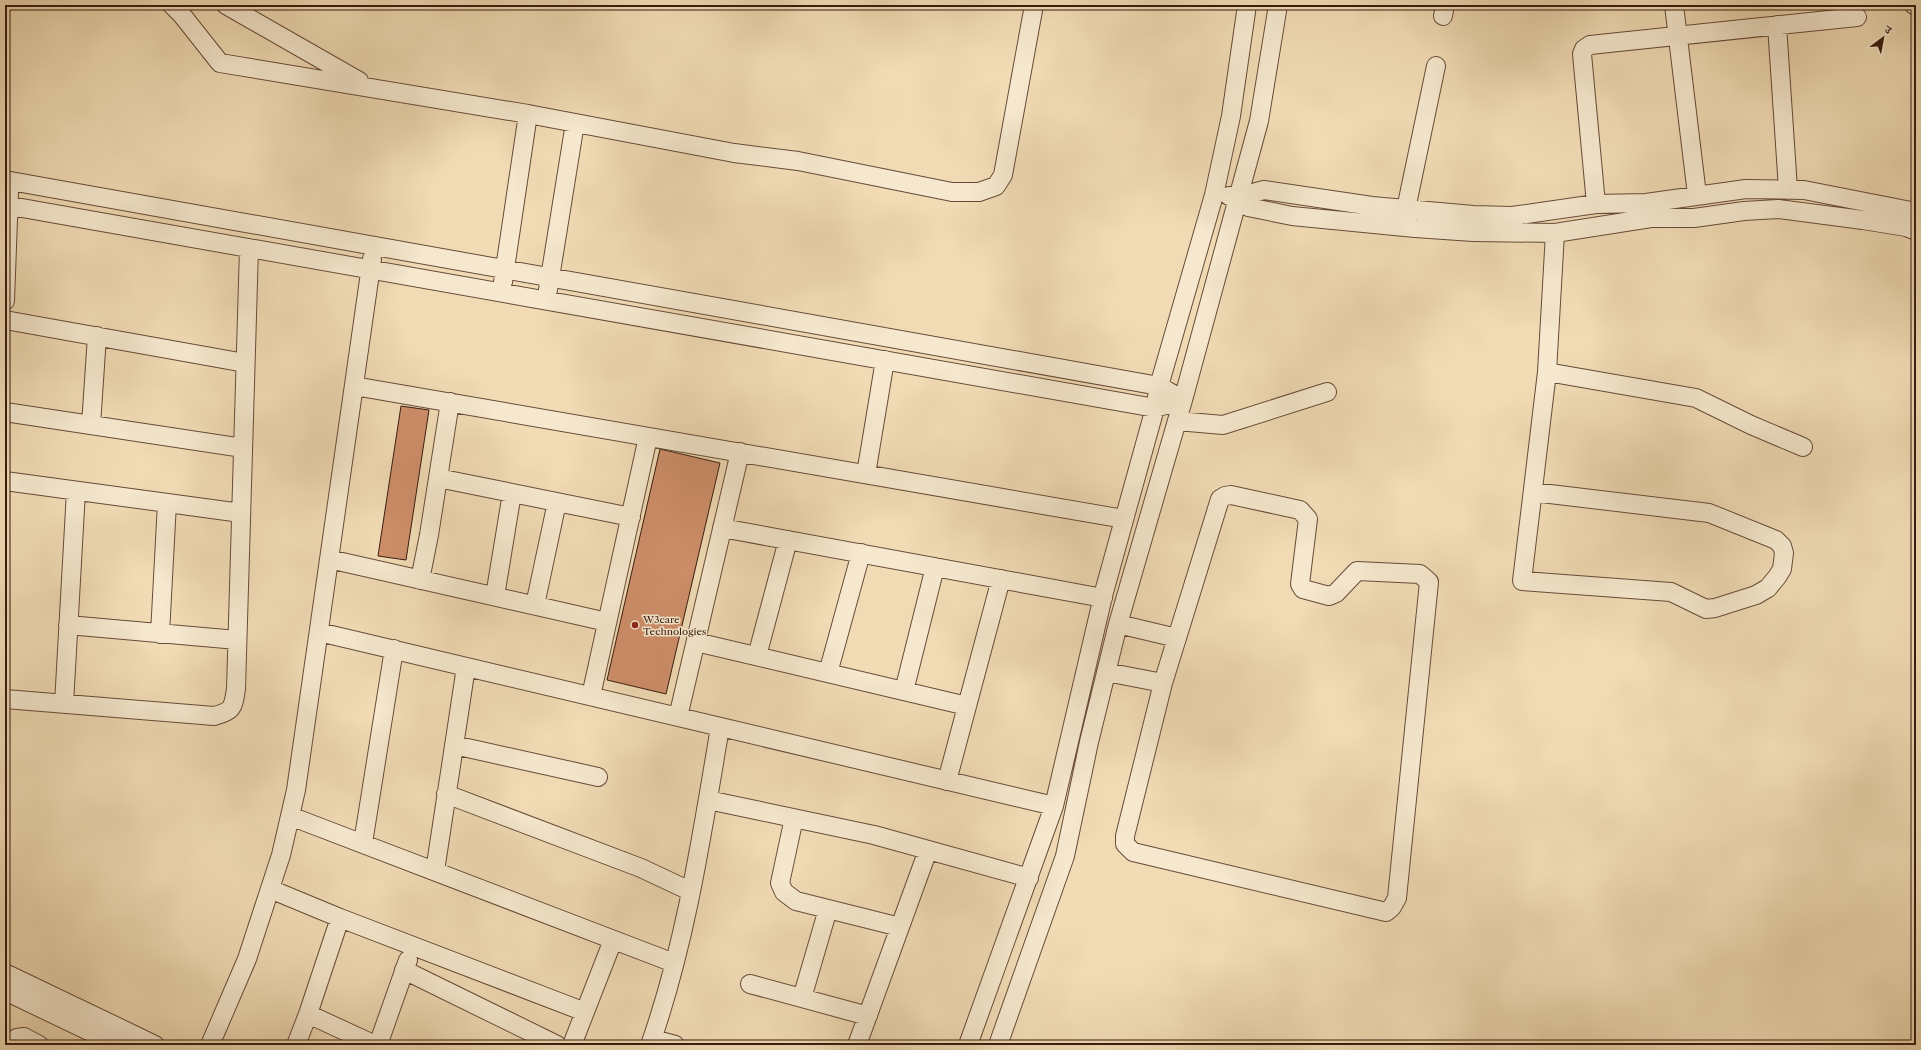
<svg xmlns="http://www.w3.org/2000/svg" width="1921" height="1050" font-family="'Libre Caslon Text','Noto Serif Devanagari',serif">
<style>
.building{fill:#cd8e69;stroke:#391b0f}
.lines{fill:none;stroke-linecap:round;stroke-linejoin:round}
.minor-casing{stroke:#674b38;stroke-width:20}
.minor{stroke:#f5e8ce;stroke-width:18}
.poi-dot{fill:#8f2418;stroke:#f5e8ce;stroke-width:1.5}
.labels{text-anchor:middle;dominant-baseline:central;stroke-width:3;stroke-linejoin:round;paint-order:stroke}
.poi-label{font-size:10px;fill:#391b0f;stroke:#f5e8ce;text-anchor:start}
</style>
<rect width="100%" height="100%" fill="#f0dbb4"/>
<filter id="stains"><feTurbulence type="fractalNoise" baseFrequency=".005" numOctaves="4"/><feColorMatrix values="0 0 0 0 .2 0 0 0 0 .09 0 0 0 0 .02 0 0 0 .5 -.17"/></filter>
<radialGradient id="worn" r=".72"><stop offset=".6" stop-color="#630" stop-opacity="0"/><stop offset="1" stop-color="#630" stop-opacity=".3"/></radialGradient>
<path class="building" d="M401,406L429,410L406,560L378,556Z
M660,449L720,463L666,694L607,680Z"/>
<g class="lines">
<g class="minor-casing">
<path id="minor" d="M172,5L182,15L220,63L528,114L734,153L798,161L952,192H979L996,186L1003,175L1034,5
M226,5L359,81
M1674,5L1697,195
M1914,5L1916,6
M1443,16L1445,5
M1777,25L1788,189
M5,180L1159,386L1183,400
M1229,196L1238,197L1264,190L1372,206L1473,215L1512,216L1596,204L1646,203L1746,189L1804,190L1916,212
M1238,197L1248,207L1292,216L1415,228L1473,232L1555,233L1651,218H1694L1744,211L1778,209L1863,220L1906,227L1916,231
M1596,204L1582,54L1584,49L1590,45L1857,17
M5,205L1155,408L1183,400
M1406,209L1436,66
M503,282L528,114
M548,290L575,123
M5,301L9,193
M5,320L245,363
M1547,372L1696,398L1751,425L1803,447
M354,386L1124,519
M5,412L243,448
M1177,421L1223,425L1327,392
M91,425L97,336
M866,474L885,360
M438,478L631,517
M5,481L241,513
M1533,492L1709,513L1776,540L1782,546L1784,553L1782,569L1777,577L1768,588L1756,595L1715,608L1706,609L1671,592L1522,581L1547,372L1555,233
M722,528L1103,598
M329,559L607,622
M420,580L429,535L450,402
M495,596L512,493
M535,605L557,502
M1118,624L1177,638
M68,625L237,640
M319,632L1054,806
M160,634L167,503
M696,642L967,706
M757,656L788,540
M1106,672L1163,683L1125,836V844L1133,852L1386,912L1392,907L1397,898L1429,582L1420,574L1357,571L1336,593L1329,596L1303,589L1300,584L1308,519L1300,510L1231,495L1225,496L1220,499L1163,683
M828,673L861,553
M904,691L935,567
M591,696L648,437
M5,699L214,716C233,711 233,708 236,689L249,248
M64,704L76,491
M678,717L740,452
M454,745L598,777
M947,781L1001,579
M446,794L641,868L690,891
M708,800L874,835L1029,878
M290,816L674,963
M794,818L780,883L784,892L796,901L900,927
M363,843L394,649
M435,871L466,667
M270,889L340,918L308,1014L375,1045
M340,918L585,1012
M404,970L557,1045
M5,973L155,1045
M750,984L868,1016
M5,991L118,1045
M802,998L828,909
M653,1039L675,1045
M13,1045L17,1038L24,1037L39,1045
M210,1045L247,959L281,855L296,790L372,259
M296,1045L308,1014
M378,1045L408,960
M572,1045L613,940
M650,1045C686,943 702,834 720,727
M857,1045L928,850
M968,1045L1054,806L1104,592L1155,408L1159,386L1214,195L1231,116L1247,5
M998,1045L1065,856L1089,742L1118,624L1183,400L1259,121L1278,5"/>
</g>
<use href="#minor" class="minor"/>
</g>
<circle class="poi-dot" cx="635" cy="625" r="4"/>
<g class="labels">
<g class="poi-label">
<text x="643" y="619">W3care<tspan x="643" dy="12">Technologies</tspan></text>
</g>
</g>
<rect width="1921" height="1050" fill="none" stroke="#f0dbb4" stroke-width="20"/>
<rect x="6" y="6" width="1909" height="1038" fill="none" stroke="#391b0f" stroke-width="2"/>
<rect x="10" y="10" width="1901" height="1030" fill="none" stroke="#391b0f"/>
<g transform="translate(1883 38) rotate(32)" stroke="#f5e8ce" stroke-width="3" paint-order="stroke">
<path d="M0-3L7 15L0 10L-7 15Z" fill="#391b0f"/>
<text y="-6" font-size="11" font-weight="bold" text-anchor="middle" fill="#391b0f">उ</text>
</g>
<rect width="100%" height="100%" filter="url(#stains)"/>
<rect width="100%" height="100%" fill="url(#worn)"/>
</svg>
